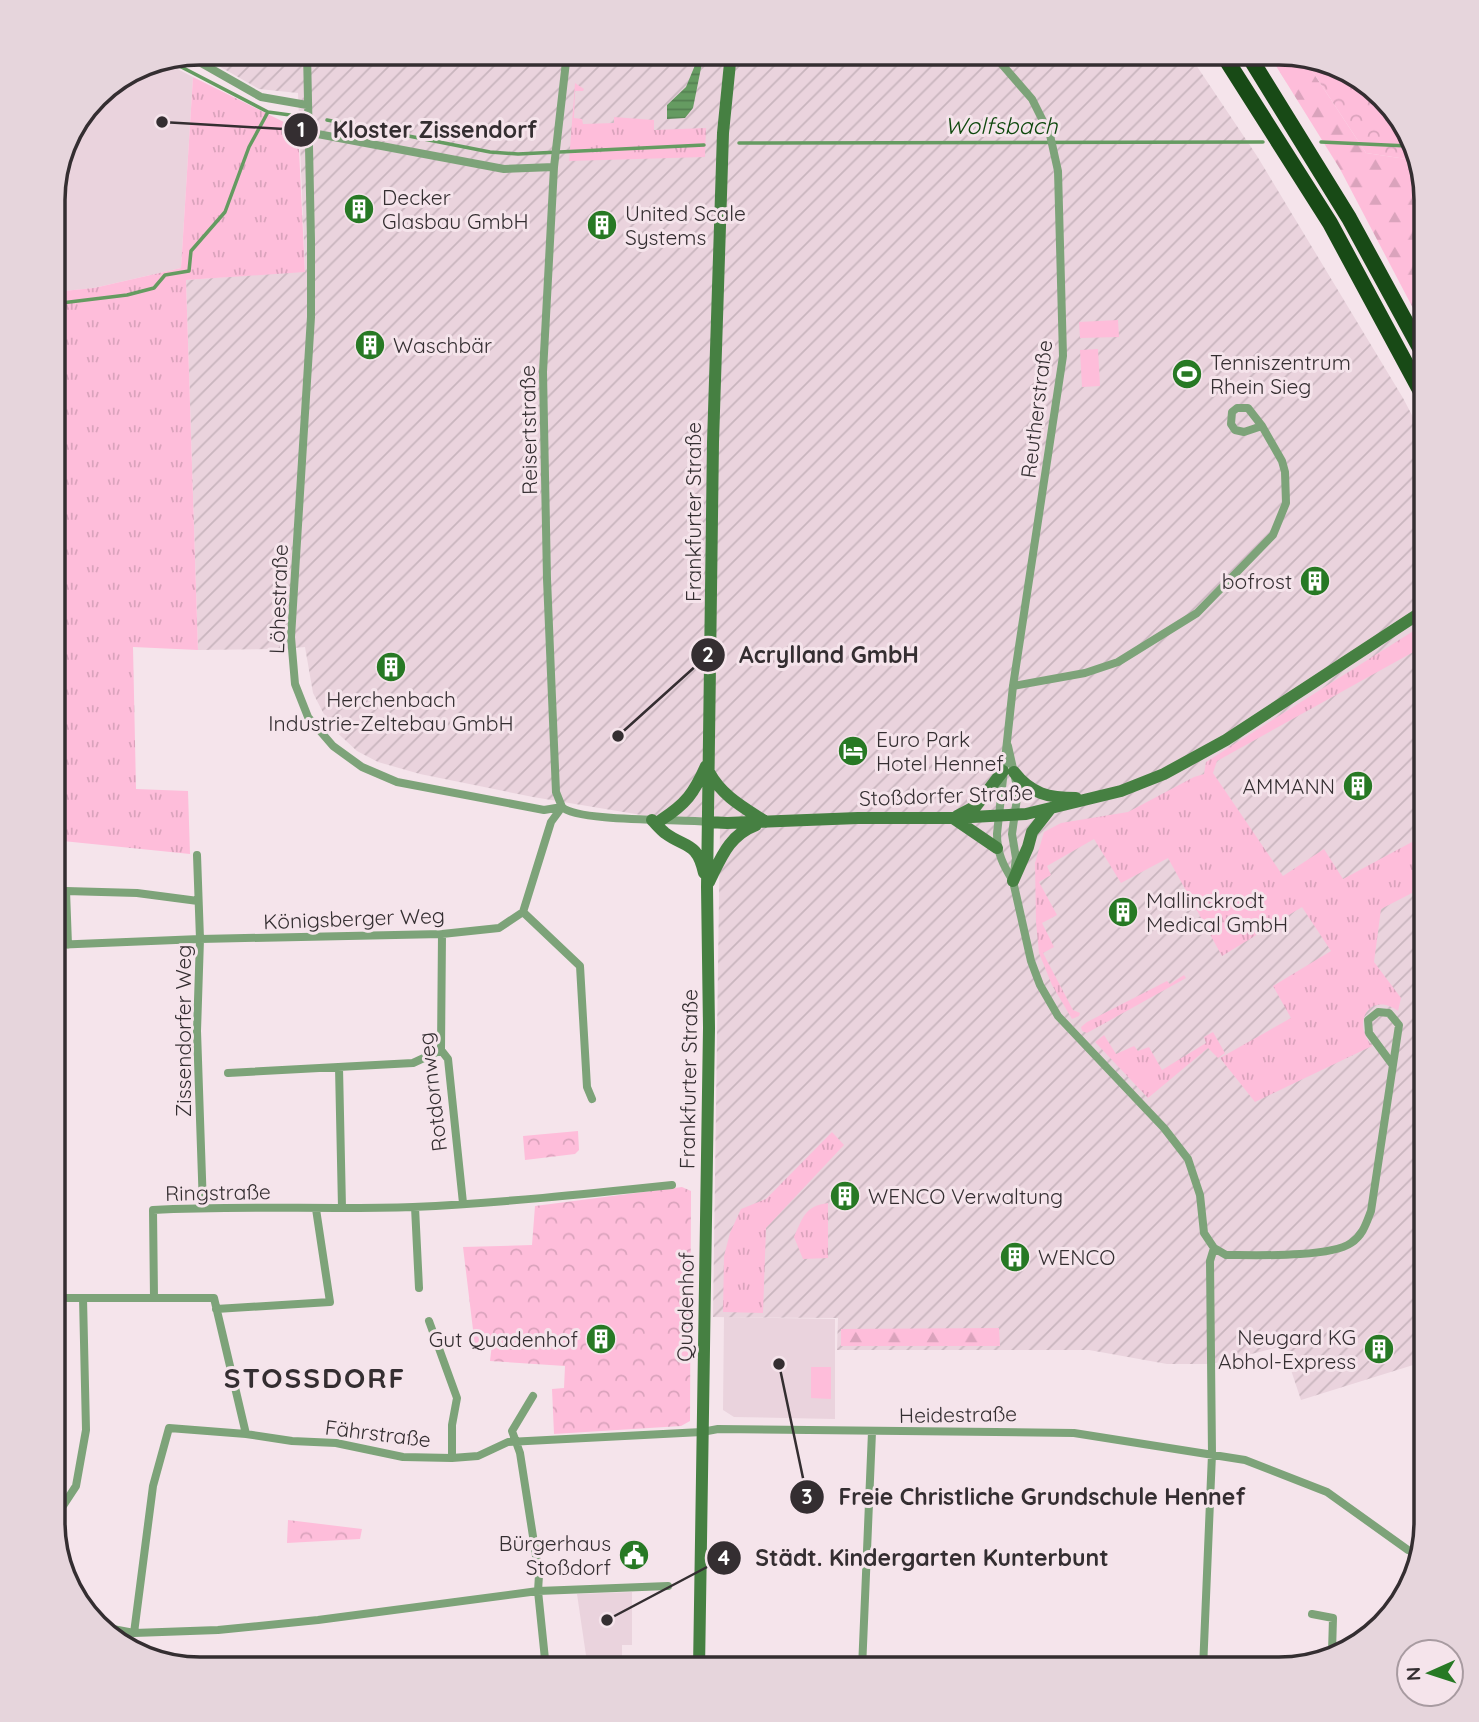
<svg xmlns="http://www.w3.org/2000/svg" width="1479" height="1722" font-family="Quicksand,sans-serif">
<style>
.built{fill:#ead3dd}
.industrial{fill:url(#industrial-furrows)}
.grass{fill:url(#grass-tufts)}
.forest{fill:url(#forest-firs)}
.park{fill:url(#park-crowns)}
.garden{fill:#febdda}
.water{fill:url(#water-rules)}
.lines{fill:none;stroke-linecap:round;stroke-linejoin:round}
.stream{stroke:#659b61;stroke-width:3.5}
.street{stroke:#7da379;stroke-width:8}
.secondary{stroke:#468042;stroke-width:12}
.highway{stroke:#184a16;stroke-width:16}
.labels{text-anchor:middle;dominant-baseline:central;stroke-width:6;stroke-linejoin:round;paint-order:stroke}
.poi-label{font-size:21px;fill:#342e31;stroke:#f5e4eb;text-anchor:start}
.street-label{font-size:21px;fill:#342e31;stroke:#f5e4eb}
.water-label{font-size:23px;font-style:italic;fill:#0e480d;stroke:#f5e4eb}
.district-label{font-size:28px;font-weight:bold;letter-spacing:2px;fill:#342e31;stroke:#f5e4eb}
.rim{fill:none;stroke:#342e31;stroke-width:3.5}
.leader{fill:none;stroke:#342e31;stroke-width:2.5}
.callout-dot{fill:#342e31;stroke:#f5e4eb;stroke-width:2.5}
.mark-label{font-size:21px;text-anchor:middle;font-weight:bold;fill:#fff}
.callout-label{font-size:23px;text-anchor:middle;font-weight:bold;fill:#342e31;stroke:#f5e4eb;stroke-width:6;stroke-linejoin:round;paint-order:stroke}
</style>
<defs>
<pattern id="industrial-furrows" width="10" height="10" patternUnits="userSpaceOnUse" patternTransform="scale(1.75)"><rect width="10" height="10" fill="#ead3dd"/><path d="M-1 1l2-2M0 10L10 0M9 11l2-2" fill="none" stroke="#c9b5be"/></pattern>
<pattern id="grass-tufts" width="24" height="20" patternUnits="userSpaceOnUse" patternTransform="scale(1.75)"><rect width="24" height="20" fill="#febdda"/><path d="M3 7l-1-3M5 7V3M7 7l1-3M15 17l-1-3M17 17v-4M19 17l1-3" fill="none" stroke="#daa3bc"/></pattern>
<pattern id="forest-firs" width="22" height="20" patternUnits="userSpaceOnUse" patternTransform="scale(1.75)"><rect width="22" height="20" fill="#febdda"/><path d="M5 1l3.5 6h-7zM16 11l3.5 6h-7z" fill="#daa3bc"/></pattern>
<pattern id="park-crowns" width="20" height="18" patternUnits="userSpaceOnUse" patternTransform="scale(1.75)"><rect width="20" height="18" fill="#febdda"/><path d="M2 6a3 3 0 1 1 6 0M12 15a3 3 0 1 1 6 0" fill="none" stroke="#daa3bc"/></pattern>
<pattern id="water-rules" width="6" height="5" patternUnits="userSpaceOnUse" patternTransform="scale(1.75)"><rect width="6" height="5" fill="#659b61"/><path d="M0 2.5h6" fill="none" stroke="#547f51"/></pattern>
</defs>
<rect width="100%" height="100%" fill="#f5e4eb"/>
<path class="built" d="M160,60L193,77L181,268L94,288L53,292V190L68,134L102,89L144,64Z
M724,1317L835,1319V1419L734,1417L723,1410Z
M632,1592V1645H622V1661L653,1662V1656L681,1657L680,1669H588L577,1594Z"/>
<path class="industrial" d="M196,53H1188L1257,156L1403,398L1426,442V1361L1301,1400L1283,1346L1212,1364H1167L1089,1350H837L838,1318L713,1317L720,828L533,797L420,774L378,762L357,751L330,726L313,693L305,647L283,649L198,650L186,280L305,271L298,93L259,89Z"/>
<path class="grass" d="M193,77L298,129L305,272L186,280L198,650L133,647L136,789L188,791L190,854L53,840V292L94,288L181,268Z
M575,83L584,89L583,91H575L574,118L582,119L583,124L614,123V117L654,120V130L706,128L705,157L569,161Z
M1426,623V645L1217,761L1213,773L1283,876L1324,849L1343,879L1412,842L1419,844L1412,893L1381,909L1374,962L1401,998L1398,1011C1370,991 1351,1022 1372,1046L1255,1102L1220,1058L1291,1018L1273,986L1331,951L1302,907L1222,956L1168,858L1121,883L1094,839L1047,866L1051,875L1039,882L1057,915L1042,923L1054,947L1043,953L1073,1010L1080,1013L1079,1016L1072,1019L1052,985L1039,953L1036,922L1035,863L1044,832L1061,823L1128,812L1194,777L1204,774L1206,762Z
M1184,975L1186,978L1087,1033L1082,1031L1081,1027L1087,1022L1167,981L1170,984Z
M1213,1032L1225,1053L1218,1058L1208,1048L1148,1098L1095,1042L1104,1035L1116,1054L1134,1046L1138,1051L1149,1047L1162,1070L1206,1043L1204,1037Z
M832,1132L844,1145L766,1228L763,1313L723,1312L724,1256L730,1233L741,1209L766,1199Z
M828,1203V1258L803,1259L794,1237C803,1217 805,1206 828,1203Z"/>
<path class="forest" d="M1268,53H1289L1303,57L1366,153L1413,160L1426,199V333L1340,169Z
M999,1328L1000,1346H841V1329Z"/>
<path class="park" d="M1303,57L1353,72L1396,110L1413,160L1366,153Z
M578,1131L579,1150L575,1154L525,1160L523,1136Z
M682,1187L691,1191L690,1421L681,1426L554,1434L552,1389L564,1388L565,1366L490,1361L492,1344L475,1346L463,1247L532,1245L535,1206Z
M288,1520L362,1529L360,1539L287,1543Z"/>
<path class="garden" d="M1118,320L1119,337L1080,338L1079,322Z
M1098,349L1100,386L1082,387L1080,350Z
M811,1367H831V1399L811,1398Z"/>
<path class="water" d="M700,53H704L693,108L685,118L667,119V105L686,87Z"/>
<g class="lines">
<path class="stream" d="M166,59L268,112
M327,120L490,152L518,154L704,145
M1321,142L1408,146
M739,143L1263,142
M53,304L127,295L154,288L165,275L189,271L191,251L225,212L249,147L268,112L290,115"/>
<path class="street" d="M307,53L311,240V317L291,637L295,684L308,717L333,746L362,767L397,782L544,810L562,807C577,822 681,819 708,822
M992,53L1032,99L1050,135L1058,171L1063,356L1013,686L997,834C997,853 1003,865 1013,881
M187,55L261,97L307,105
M307,132L504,169L554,167
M1013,686L1085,673L1118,662L1197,613L1273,535L1286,503L1285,472L1282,461L1262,426L1248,408H1237L1232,412L1231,424L1235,430L1244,432L1262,426
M1008,746L1018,791L1012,834L1016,858L1013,881L1031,961L1040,985L1058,1016L1164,1128L1188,1159L1200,1195L1204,1233L1214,1248L1226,1255C1254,1255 1329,1258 1351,1243C1363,1235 1366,1224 1371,1211L1399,1025L1389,1013L1378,1012L1368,1020L1369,1033L1392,1064
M197,855L200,939L197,1031L203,1207
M523,912L580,966L587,1087L592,1099
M442,934L441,1050L448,1059L463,1203
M53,945L200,939L442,934L499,928L523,912L551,822L562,807L556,792L547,579L543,372L554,167L567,53
M68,945L66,891L137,893L198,901
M339,1067L342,1208
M228,1073L413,1063L441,1050
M415,1207L419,1288
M53,1298H214L246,1434L292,1441L336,1443L403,1457L452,1458L478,1456L508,1442L702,1432L718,1429L1074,1433L1245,1460L1327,1492L1408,1550L1419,1554
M154,1298L153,1210C240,1205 327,1210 413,1207C500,1203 586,1194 672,1185
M216,1309L330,1302L316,1209
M429,1321L457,1398L452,1425V1458
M533,1396L512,1431L520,1453L539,1575L538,1591L546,1669
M53,1521L76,1486L86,1430L83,1298
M1312,1614L1333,1618L1332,1652
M102,1627L134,1633L218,1630L318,1620L538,1591L668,1586
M134,1633L153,1486L169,1428L246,1434
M862,1669L872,1432
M1203,1669L1212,1454L1210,1261L1214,1248"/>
<path class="secondary" d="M709,772C722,796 743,807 766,822
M1014,772C1031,794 1049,798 1076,798
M957,816L976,806L1003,771
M953,818L997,848
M652,820C656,824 660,829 665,833C685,848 697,841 704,873
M661,820C686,804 694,793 706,766
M708,822L727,823L858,818H953L1026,814L1121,791L1164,774L1226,740L1426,609
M1013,881L1028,847L1032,832L1050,809
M709,882C721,858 729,835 756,825
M699,1669L709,1028L707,887L713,442L723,133L731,53"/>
<path class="highway" d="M1222,53L1330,223L1426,401
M1247,53L1349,218L1426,359"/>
</g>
<defs>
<g id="building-disc" transform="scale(1.575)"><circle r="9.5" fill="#277924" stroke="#f5e4eb"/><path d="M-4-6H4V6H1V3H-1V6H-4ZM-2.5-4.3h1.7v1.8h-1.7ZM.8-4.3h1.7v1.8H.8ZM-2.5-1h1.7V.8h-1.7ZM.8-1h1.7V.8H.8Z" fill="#fff"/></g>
<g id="stadium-disc" transform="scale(1.575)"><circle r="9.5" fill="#277924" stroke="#f5e4eb"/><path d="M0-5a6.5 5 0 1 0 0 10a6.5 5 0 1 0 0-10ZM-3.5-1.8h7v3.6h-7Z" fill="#fff"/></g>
<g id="hotel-disc" transform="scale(1.575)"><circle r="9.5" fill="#277924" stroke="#f5e4eb"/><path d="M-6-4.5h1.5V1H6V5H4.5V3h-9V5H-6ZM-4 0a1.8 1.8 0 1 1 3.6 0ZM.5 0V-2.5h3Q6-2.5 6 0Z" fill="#fff"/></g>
<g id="civic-disc" transform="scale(1.575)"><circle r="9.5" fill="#277924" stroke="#f5e4eb"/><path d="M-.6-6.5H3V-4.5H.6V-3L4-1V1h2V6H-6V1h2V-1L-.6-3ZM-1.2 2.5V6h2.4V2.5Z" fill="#fff"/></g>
</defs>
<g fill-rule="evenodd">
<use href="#building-disc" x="359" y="209"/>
<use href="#building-disc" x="602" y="225"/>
<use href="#building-disc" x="370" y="345"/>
<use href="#stadium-disc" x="1187" y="374"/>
<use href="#building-disc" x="1315" y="581"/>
<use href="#building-disc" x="391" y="667"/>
<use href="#hotel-disc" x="853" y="751"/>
<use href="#building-disc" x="1358" y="786"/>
<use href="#building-disc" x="1123" y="912"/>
<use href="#building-disc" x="845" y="1196"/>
<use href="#building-disc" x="1015" y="1257"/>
<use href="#building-disc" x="601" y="1339"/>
<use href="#building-disc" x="1379" y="1349"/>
<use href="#civic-disc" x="634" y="1555"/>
</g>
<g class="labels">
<g class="poi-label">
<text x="382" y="197">Decker<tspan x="382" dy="24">Glasbau GmbH</tspan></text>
<text x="625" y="213">United Scale<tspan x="625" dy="24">Systems</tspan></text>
<text x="393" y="345">Waschbär</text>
<text x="1210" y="362">Tenniszentrum<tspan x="1210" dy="24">Rhein Sieg</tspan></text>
<text x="1292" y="581" text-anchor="end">bofrost</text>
<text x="391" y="699" text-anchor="middle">Herchenbach<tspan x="391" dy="24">Industrie-Zeltebau GmbH</tspan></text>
<text x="876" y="739">Euro Park<tspan x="876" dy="24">Hotel Hennef</tspan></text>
<text x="1335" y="786" text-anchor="end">AMMANN</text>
<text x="1146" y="900">Mallinckrodt<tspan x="1146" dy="24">Medical GmbH</tspan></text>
<text x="868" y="1196">WENCO Verwaltung</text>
<text x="1038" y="1257">WENCO</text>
<text x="1356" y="1337" text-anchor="end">Neugard KG<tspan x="1356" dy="24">Abhol-Express</tspan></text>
<text x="578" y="1339" text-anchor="end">Gut Quadenhof</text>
<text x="611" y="1543" text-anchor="end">Bürgerhaus<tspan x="611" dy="24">Stoßdorf</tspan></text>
</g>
<g class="street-label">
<text transform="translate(1036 409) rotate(-83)">Reutherstraße</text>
<text transform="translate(528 430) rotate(-91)">Reisertstraße</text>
<text transform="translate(693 512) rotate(-90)">Frankfurter Straße</text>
<text transform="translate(278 599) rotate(-88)">Löhestraße</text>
<text transform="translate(946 795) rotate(-2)">Stoßdorfer Straße</text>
<text transform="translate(354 918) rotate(-2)">Königsberger Weg</text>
<text transform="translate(183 1031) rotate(-90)">Zissendorfer Weg</text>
<text transform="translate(688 1079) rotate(-89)">Frankfurter Straße</text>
<text transform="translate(432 1092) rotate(-97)">Rotdornweg</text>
<text transform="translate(218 1192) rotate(-1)">Ringstraße</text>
<text transform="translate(685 1307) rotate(-89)">Quadenhof</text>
<text transform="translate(958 1414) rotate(-1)">Heidestraße</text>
<text transform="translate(378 1433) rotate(7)">Fährstraße</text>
</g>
<g class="water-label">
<text x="1001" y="125">Wolfsbach</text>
</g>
<g class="district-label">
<text x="315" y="1377">STOSSDORF</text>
</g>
</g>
<path d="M0 0H1479V1722H0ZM200 65H1279A135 135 0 0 1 1414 200V1522A135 135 0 0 1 1279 1657H200A135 135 0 0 1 65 1522V200A135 135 0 0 1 200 65Z" fill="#e6d5dc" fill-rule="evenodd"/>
<path class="rim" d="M200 65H1279A135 135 0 0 1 1414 200V1522A135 135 0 0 1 1279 1657H200A135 135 0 0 1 65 1522V200A135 135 0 0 1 200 65Z"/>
<path class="leader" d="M162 122L301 130M618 736L708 655M779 1364L807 1497M607 1620L724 1558"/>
<g class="callout-dot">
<circle cx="162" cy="122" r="7"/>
<circle cx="618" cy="736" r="7"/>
<circle cx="779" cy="1364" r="7"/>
<circle cx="607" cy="1620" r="7"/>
<circle cx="301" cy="130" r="18"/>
<circle cx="708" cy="655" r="18"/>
<circle cx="807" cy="1497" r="18"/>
<circle cx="724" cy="1558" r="18"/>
</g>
<g class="mark-label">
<text x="301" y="137">1</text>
<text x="708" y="662">2</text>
<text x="807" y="1504">3</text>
<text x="724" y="1565">4</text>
</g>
<g class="callout-label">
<text x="435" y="138">Kloster Zissendorf</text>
<text x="829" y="663">Acrylland GmbH</text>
<text x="1042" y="1505">Freie Christliche Grundschule Hennef</text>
<text x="932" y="1566">Städt. Kindergarten Kunterbunt</text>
</g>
<g transform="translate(1430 1673) rotate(267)"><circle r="33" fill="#f5e4eb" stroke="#a89ba1" stroke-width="2"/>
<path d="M0-5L12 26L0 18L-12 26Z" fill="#277924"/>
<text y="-10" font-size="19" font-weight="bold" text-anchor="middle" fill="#342e31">N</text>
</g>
</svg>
